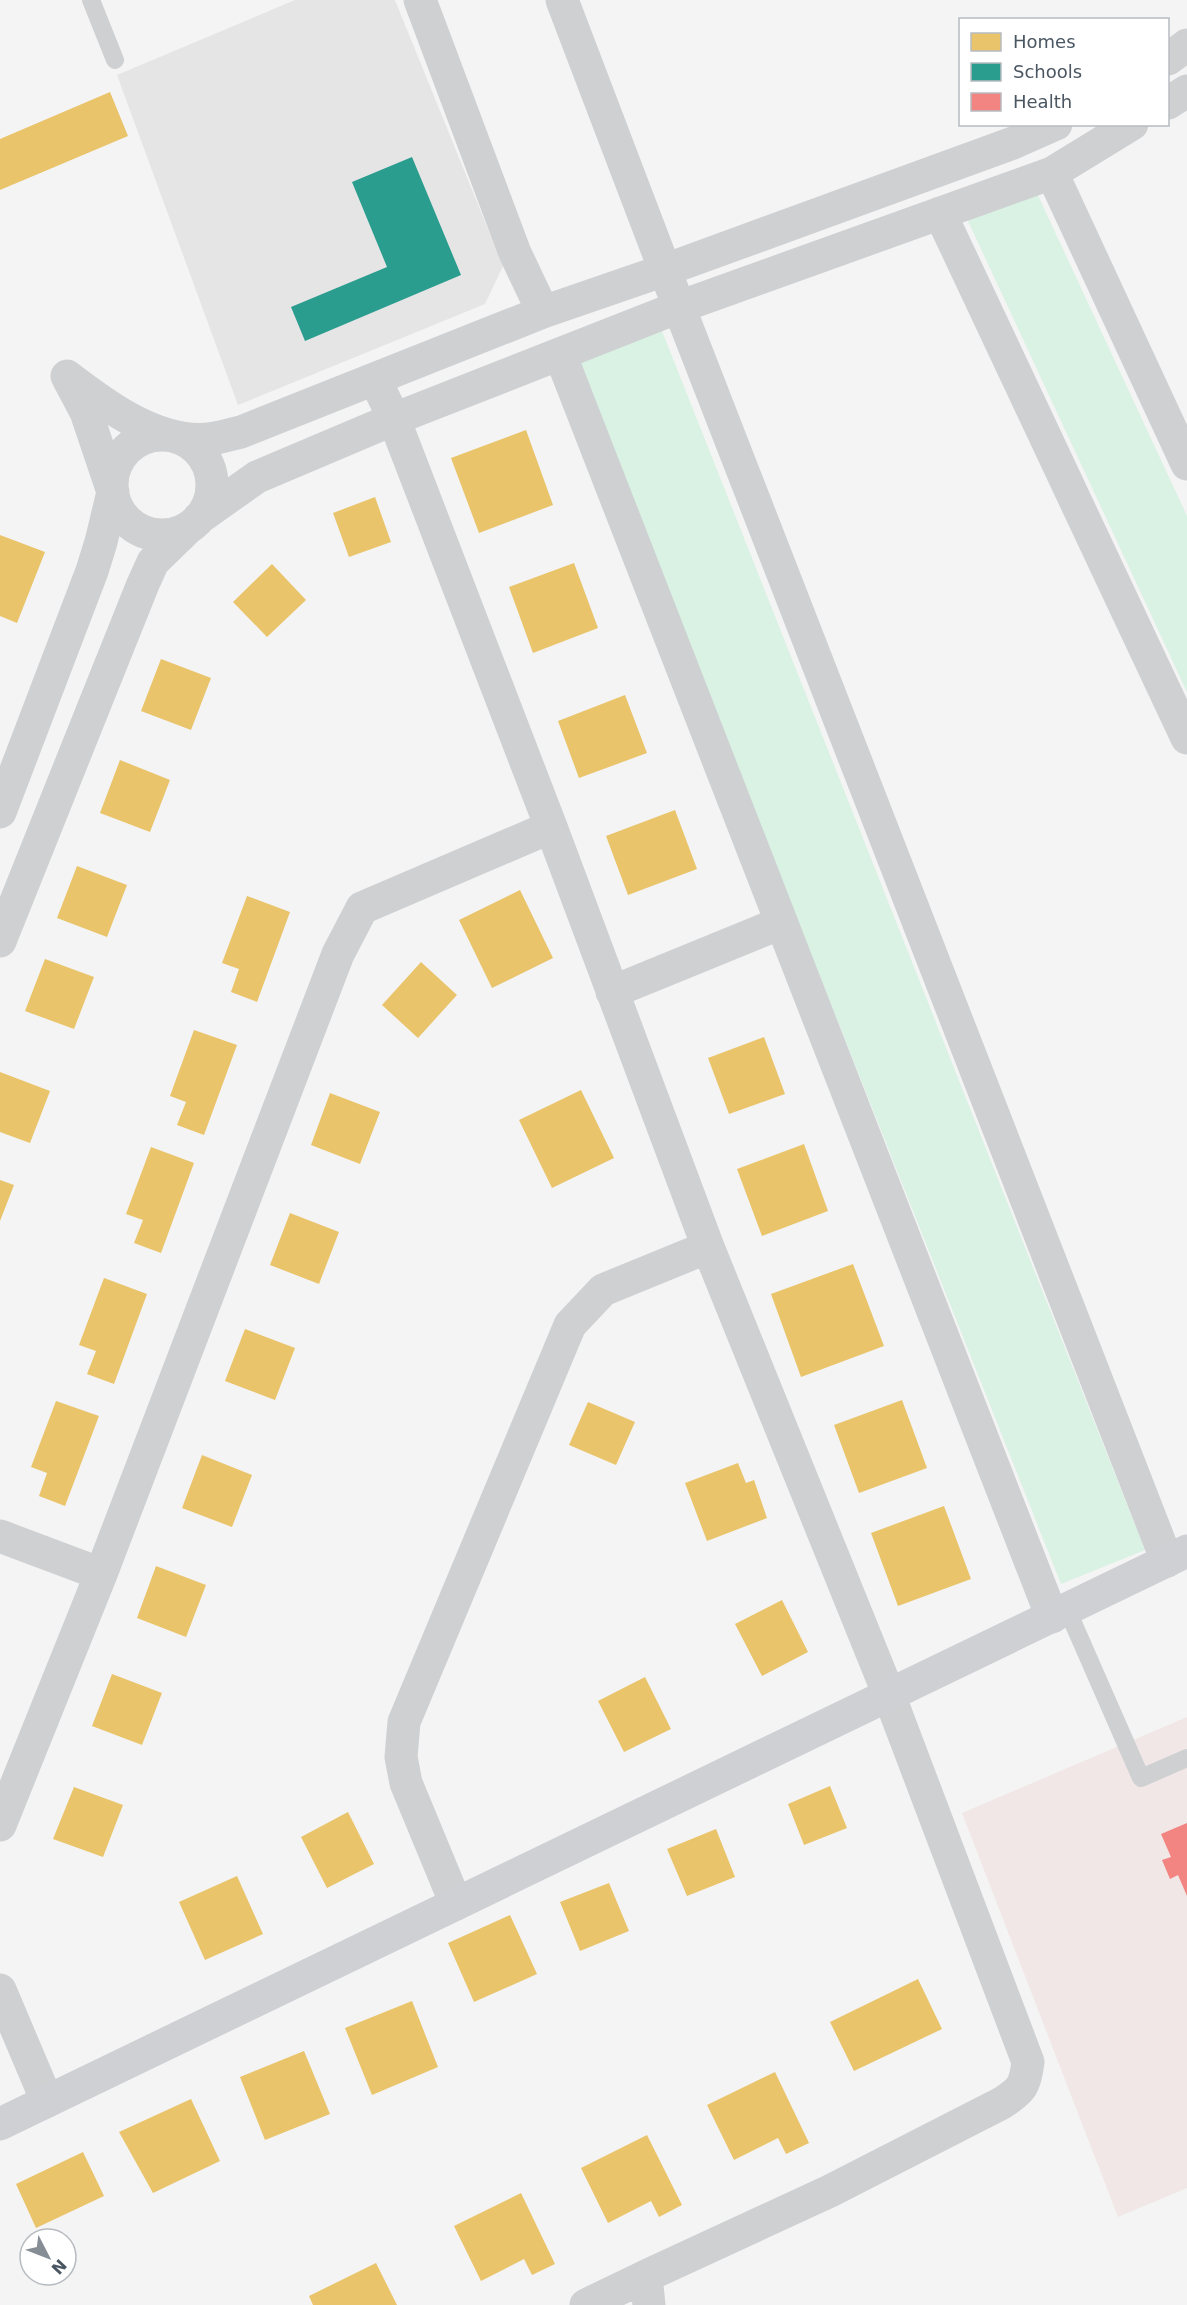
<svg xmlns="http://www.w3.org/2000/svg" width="1187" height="2305" font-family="'DejaVu Sans',sans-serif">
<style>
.education{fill:#e6e5e6}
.medical{fill:#f1e7e6}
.green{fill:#d9f2e3}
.homes{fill:#e9c46a}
.schools{fill:#2a9d8f}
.health{fill:#f28482}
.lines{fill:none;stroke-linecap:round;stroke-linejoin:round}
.lane{stroke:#ced0d2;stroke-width:18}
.street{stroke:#ced0d2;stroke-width:33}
.secondary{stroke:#ced0d4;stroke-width:33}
</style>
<rect width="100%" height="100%" fill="#f4f4f4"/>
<path class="education" d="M295,0H395L503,266L485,304L238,405L117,75Z"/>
<path class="medical" d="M1187,1717V2188L1118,2217L962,1813Z"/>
<path class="green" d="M1035,189L1187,516V692L968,221Z
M662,331L1145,1550L1061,1584L577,364Z"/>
<path class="homes" d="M110,92L128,136L0,190V139Z
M526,430L553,505L479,533L451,458Z
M375,497L391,542L349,557L333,513Z
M0,535L45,552L17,623L0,616Z
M574,563L598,628L533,653L509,587Z
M272,564L306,600L267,637L233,602Z
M161,659L211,678L191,730L141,711Z
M625,695L647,753L579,778L558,721Z
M120,760L170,780L150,832L100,813Z
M675,810L697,869L628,895L606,836Z
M77,866L127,885L107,937L57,918Z
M520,890L553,958L492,988L459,920Z
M247,896L290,912L257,1002L231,992L239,969L222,963Z
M45,959L94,977L74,1029L25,1011Z
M421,962L457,995L418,1038L382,1005Z
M194,1030L237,1045L204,1135L177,1125L186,1102L170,1096Z
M764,1037L785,1094L729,1114L708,1058Z
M0,1072L50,1091L30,1143L0,1132Z
M581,1090L614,1158L552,1188L519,1120Z
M330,1093L380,1112L360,1164L311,1145Z
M804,1144L828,1211L762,1236L737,1169Z
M151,1147L194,1163L161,1253L134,1243L143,1220L126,1214Z
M0,1180L14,1185L0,1221Z
M290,1213L339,1232L319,1284L270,1265Z
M853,1264L884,1346L801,1377L771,1294Z
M104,1278L147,1294L114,1384L87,1374L96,1351L79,1345Z
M245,1329L295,1348L275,1400L225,1381Z
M902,1400L927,1468L859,1493L834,1425Z
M56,1401L99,1416L65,1506L39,1496L47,1473L31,1467Z
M588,1402L635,1422L616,1465L569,1445Z
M202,1455L252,1475L232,1527L182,1508Z
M738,1463L746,1483L754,1480L767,1518L707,1541L685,1483Z
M944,1506L971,1579L898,1606L871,1533Z
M156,1566L206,1585L186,1637L137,1618Z
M782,1600L808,1652L762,1676L735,1624Z
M112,1674L162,1693L142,1745L92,1726Z
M645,1677L671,1729L624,1752L598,1701Z
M830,1786L847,1828L804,1845L788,1804Z
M74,1787L123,1805L103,1857L53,1839Z
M348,1812L374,1864L327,1888L301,1837Z
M716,1829L735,1877L687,1896L667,1849Z
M237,1876L263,1934L205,1960L179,1902Z
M609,1883L629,1931L580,1951L560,1902Z
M510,1915L537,1974L474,2002L448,1943Z
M918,1979L942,2029L854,2071L830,2022Z
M412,2001L438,2067L372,2095L345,2028Z
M304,2051L330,2114L265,2140L240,2077Z
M775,2072L809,2143L786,2154L778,2138L734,2160L707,2105Z
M191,2099L220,2161L153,2193L119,2132Z
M647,2135L682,2205L659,2217L651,2201L608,2223L581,2168Z
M83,2152L104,2196L36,2228L16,2184Z
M521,2193L555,2264L532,2275L524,2259L481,2281L454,2226Z
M376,2263L397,2305H313L309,2296Z"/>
<path class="schools" d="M412,157L461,275L305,341L291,307L387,267L352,182Z"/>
<path class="health" d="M1187,1823V1896L1178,1875L1170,1879L1162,1860L1171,1857L1161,1834Z"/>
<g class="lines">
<path class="lane" d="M91,0L115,60
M1067,1609L1141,1778L1187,1758"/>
<path class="street" d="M420,0L515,253L543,312
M562,0L679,307L1167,1561
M1168,59L1187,45
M1168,103L1187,91
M1052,173L1187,464
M940,213L1187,738
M560,354L1052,1617
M67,376C106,406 157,444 209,439C220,438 231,434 241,432L543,312L665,270L1013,143L1056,124
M375,379L394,419L551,827L708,1247L889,1695L1028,2062C1025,2086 1022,2090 1002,2103L830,2191L646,2276L649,2305
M112 485a50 50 0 1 1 100 0a50 50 0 1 1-100 0Z
M199,518L257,477L394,419L679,307L1052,173L1132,124
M0,812L92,571L101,542L113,492L86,412L69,380
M0,941L143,584L153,562L188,528
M612,992L781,923
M0,1536L101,1574
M0,1825L101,1574L338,954L362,908L551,827
M456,1904L406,1783L401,1757L404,1722L570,1325L603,1290L708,1247
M0,1990L47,2101
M586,2305L646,2276"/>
<path class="secondary" d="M0,2124L1187,1551"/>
</g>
<rect x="959" y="18" width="210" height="108" fill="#ffffff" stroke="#b7bbc0" stroke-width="1.5"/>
<rect x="971" y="33" width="30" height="18" fill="#e9c46a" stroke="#b7bbc0" stroke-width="1.5"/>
<text x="1013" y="48" font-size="18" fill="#4a5661">Homes</text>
<rect x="971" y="63" width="30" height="18" fill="#2a9d8f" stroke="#b7bbc0" stroke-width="1.5"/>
<text x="1013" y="78" font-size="18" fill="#4a5661">Schools</text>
<rect x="971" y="93" width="30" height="18" fill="#f28482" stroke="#b7bbc0" stroke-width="1.5"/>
<text x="1013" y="108" font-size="18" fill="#4a5661">Health</text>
<g transform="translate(48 2257) rotate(132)"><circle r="28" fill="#ffffff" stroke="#b7bbc0" stroke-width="1.5"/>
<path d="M0-4.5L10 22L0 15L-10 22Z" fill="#868d94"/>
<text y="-9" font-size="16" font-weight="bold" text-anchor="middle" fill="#4a5661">N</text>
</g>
</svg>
